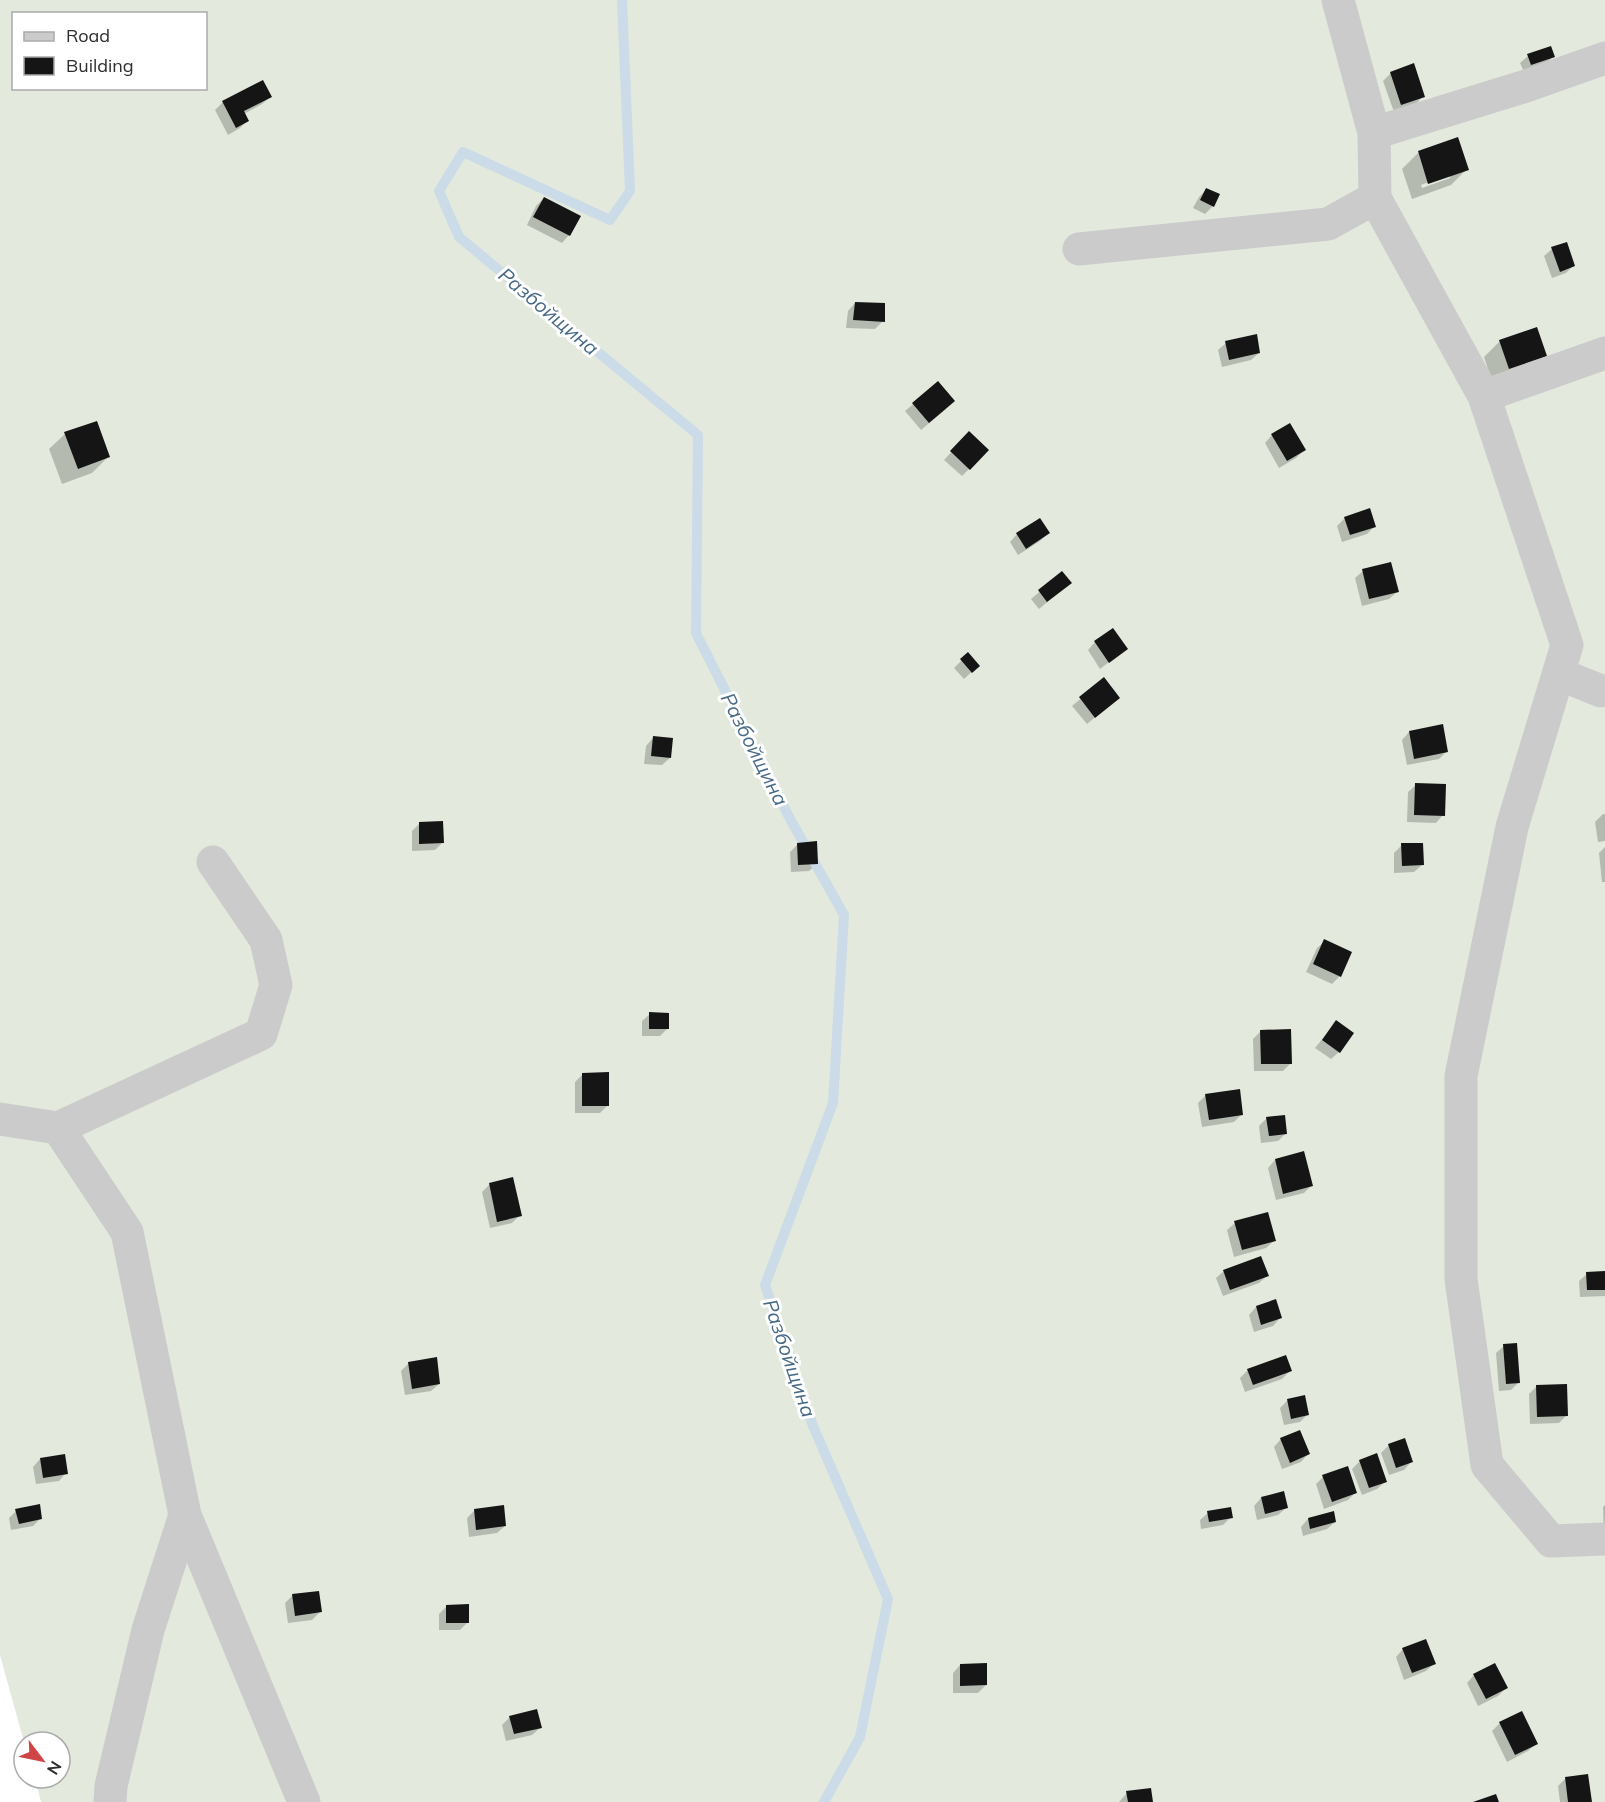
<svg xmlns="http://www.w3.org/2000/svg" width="1605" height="1802" font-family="Mulish,sans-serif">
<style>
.garden{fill:#e3e9dd;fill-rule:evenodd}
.shadow{fill:#0003;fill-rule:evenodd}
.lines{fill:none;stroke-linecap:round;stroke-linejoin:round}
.stream{stroke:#cbdbe7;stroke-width:10}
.building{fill:#151515}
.minor{stroke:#cbcbcb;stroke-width:33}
.labels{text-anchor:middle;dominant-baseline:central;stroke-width:6;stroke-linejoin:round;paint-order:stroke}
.water-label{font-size:20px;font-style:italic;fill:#466986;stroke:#fff}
</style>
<rect width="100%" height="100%" fill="#fff"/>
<path class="garden" d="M0,0H1605V1802H41L35,1778H60V1742H24L0,1655ZM14,14H206V88H14Z"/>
<path class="shadow" d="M1528,56L1553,57L1545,64L1524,72L1520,63Z
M1391,73L1423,96L1416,104L1394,112L1383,81Z
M270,97L262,104L244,114L247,121L240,128L228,135L215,110L223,102Z
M1457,139L1467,169L1451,185L1412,199L1402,169L1418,153ZM1450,174V178L1422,188L1421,185Z
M1207,189L1213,206L1205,214L1193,208L1199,197Z
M544,198L569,235L562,243L527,225L536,206Z
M1552,249L1574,265L1566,273L1552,278L1544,256Z
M855,303L883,321L875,329L846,328L848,311Z
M1500,341L1545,356L1529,372L1493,384L1484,357Z
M1226,343L1259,353L1251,360L1222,367L1218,350Z
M938,383L946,409L921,430L905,411Z
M969,433V469L962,476L944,460Z
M65,434L108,457L92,473L62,484L49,449Z
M1272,435L1304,450L1296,458L1279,468L1265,443Z
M1345,518L1375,526L1367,534L1342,542L1337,526Z
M1048,533L1040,541L1018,555L1010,542L1017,534Z
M1363,571L1397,592L1389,599L1362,606L1355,578Z
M1062,573L1070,583L1039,609L1031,599Z
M1095,642L1126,649L1100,669L1088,650Z
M968,654L978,666L964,679L954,668Z
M1104,679L1110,705L1087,724L1072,706Z
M1409,732L1446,752L1439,759L1407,765L1402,740Z
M653,738L670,758L662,765L644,764L646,746Z
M1416,785L1443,815L1436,823L1407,822L1408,792Z
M1603,814H1605V841L1598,842L1595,822Z
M420,823L442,843L435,850L412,851V831Z
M797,845L817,864L809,871L791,872L790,852Z
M1402,845L1422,865L1414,872L1394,873V853Z
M1605,847V882H1602L1599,853Z
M1325,941L1350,952L1340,976L1332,984L1306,972L1317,948Z
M650,1014L667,1029L660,1036H642V1021Z
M1336,1022L1339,1052L1331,1059L1315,1048Z
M1261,1031L1291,1063L1283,1071H1254L1253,1039Z
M583,1074L608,1105L600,1113H575V1082Z
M1206,1095L1242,1114L1234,1122L1202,1127L1198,1103Z
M1267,1118L1285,1134L1278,1141L1261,1143L1259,1126Z
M1275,1160L1312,1185L1304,1193L1276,1200L1268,1168Z
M490,1184L520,1215L512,1223L490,1228L482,1192Z
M1235,1223L1274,1241L1266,1248L1234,1257L1227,1230Z
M1224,1271L1267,1276L1259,1283L1223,1296L1216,1278Z
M1605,1273V1296L1580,1297L1579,1281L1587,1274Z
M1275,1301L1280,1318L1273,1326L1254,1332L1249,1315L1256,1307Z
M1504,1346L1519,1382L1511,1390L1499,1391L1496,1353Z
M409,1363L439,1384L431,1391L405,1395L401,1371Z
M1248,1370L1290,1371L1282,1379L1245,1392L1240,1378Z
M1537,1386L1567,1415L1559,1423L1530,1424L1529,1394Z
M1288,1400L1308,1414L1300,1422L1284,1425L1280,1408Z
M1281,1439L1308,1454L1301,1462L1282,1469L1274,1447Z
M1389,1445L1411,1462L1404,1470L1389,1475L1381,1453Z
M40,1459L66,1473L59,1481L36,1484L33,1467Z
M1360,1461L1385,1482L1377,1489L1362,1495L1352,1469Z
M1323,1477L1355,1493L1348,1500L1324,1509L1316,1484Z
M1261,1498L1286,1508L1278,1515L1257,1520L1254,1506Z
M1605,1505V1532H1604L1603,1507Z
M16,1511L41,1518L33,1526L11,1530L9,1518Z
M474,1511L505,1526L497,1533L469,1537L467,1518Z
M1208,1513L1231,1517L1223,1525L1201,1529L1200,1520Z
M1308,1519L1335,1522L1327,1529L1303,1536L1301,1527Z
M292,1596L320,1612L312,1620L288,1623L285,1603Z
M447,1606L468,1622L460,1630H439V1614Z
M1403,1649L1434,1664L1426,1671L1404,1680L1396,1657Z
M960,1665L986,1685L978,1693H953V1673Z
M1474,1675L1506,1688L1498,1696L1478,1706L1467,1683Z
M510,1717L540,1728L532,1735L506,1741L502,1725Z
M1500,1723L1536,1744L1528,1751L1507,1762L1492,1731Z
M1566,1778L1590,1802H1560L1558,1786Z
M1127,1793L1151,1802H1119Z"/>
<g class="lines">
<path class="stream" d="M622,0L630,191L610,220L463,152L439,191L459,237L698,435L696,633L789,817L844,915L833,1103L765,1285L813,1426L888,1599L860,1737L824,1802"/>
</g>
<path class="building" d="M1551,46L1555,57L1531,65L1527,54Z
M1414,63L1425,97L1401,105L1390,72Z
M263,80L272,97L244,111L249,121L236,128L222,101Z
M1458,137L1469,170L1428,184L1418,151Z
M1206,188L1220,194L1214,207L1200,200Z
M544,197L581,216L570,236L533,217Z
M1567,242L1575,266L1560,272L1551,247Z
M855,302L885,303V322L853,320Z
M1537,327L1547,356L1509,369L1499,340Z
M1257,334L1260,353L1229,360L1225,341Z
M938,381L955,401L929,423L912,403Z
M97,421L110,457L78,469L64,432Z
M1290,423L1306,450L1287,461L1271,434Z
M969,431L989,450L970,470L950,451Z
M1370,508L1376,527L1350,535L1344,517Z
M1040,518L1050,533L1026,549L1016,533Z
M1391,562L1399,592L1369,599L1362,569Z
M1062,571L1072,583L1047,602L1038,590Z
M1113,628L1128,649L1109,663L1094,641Z
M968,652L980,666L972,673L960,659Z
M1104,677L1120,698L1095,718L1079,697Z
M1443,724L1448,752L1414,759L1409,731Z
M653,736L673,738L671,758L651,756Z
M1415,783L1446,784L1445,816L1414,815Z
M443,821L444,843L419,844V822Z
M817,841L818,864L798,865L797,843Z
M1401,843H1423L1424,865L1402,866Z
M1324,939L1352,952L1341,977L1313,964Z
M649,1012L669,1013V1029H649Z
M1336,1020L1354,1033L1340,1053L1322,1040Z
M1291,1029L1292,1064H1261L1260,1030Z
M609,1072V1106H582V1073Z
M1240,1089L1243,1115L1209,1120L1205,1094Z
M1285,1115L1287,1134L1269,1136L1266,1117Z
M1304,1151L1313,1186L1283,1194L1275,1159Z
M513,1177L522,1216L497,1222L489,1183Z
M1268,1212L1276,1241L1242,1250L1234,1221Z
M1261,1256L1269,1276L1230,1290L1223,1270Z
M1605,1271V1290H1587L1586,1272Z
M1276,1299L1282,1318L1261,1325L1256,1306Z
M1517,1343L1520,1383L1506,1384L1503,1344Z
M1286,1355L1292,1371L1253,1385L1247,1369Z
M437,1357L440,1384L412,1389L408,1362Z
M1567,1384L1568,1416L1537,1417L1536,1385Z
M1305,1395L1309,1415L1291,1419L1287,1399Z
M1300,1430L1310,1454L1290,1463L1280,1438Z
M1405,1438L1413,1462L1396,1468L1388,1444Z
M1377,1453L1387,1482L1369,1488L1359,1460Z
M65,1454L68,1474L43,1478L40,1458Z
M1348,1466L1357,1493L1332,1502L1322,1475Z
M1284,1491L1288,1508L1265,1514L1261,1497Z
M40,1504L42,1519L19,1524L15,1509Z
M504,1505L506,1526L476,1530L474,1509Z
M1231,1507L1233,1518L1209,1522L1207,1511Z
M1334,1511L1336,1522L1310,1529L1308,1518Z
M319,1591L322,1612L295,1616L292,1594Z
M469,1604V1623H446V1605Z
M1426,1639L1436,1664L1412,1673L1402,1648Z
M987,1663V1685L960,1686V1664Z
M1495,1663L1508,1688L1486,1699L1473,1674Z
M537,1709L542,1728L514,1734L509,1716Z
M1522,1711L1538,1744L1515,1755L1499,1722Z
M1588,1774L1592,1802H1568L1565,1777Z
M1151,1788L1153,1802H1128L1126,1791Z
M1496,1794L1499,1802H1473Z"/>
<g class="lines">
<path class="minor" d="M1338,0L1374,133L1375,198L1484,396L1567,645L1512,827L1461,1076V1279L1487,1465L1551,1541L1605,1539
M1374,133L1526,86L1605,58
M1079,249L1328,224L1375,198
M1484,396L1605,353
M1559,674L1601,691
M0,1119L58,1128L127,1232L185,1515L304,1802
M58,1128L261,1034L276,985L266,940L213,862
M110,1802L111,1786L148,1630L185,1515"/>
</g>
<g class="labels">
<g class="water-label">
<text transform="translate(549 311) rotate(40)">Разбойщина</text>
<text transform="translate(755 749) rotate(63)">Разбойщина</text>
<text transform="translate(790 1358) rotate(71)">Разбойщина</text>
</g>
</g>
<rect x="12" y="12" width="195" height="78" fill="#ffffff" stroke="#ababab" stroke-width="1.5"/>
<rect x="24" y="32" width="30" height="9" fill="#cbcbcb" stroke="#ababab" stroke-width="1.5"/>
<text x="66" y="42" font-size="18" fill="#2e2e2e">Road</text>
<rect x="24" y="57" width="30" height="18" fill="#151515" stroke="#ababab" stroke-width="1.5"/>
<text x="66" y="72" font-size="18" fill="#2e2e2e">Building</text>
<g transform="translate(42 1760) rotate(122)"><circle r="28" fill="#ffffff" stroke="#ababab" stroke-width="1.5"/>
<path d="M0-4.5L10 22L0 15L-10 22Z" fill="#cf4547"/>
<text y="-9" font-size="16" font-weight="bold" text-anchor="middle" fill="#2e2e2e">N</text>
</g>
</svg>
